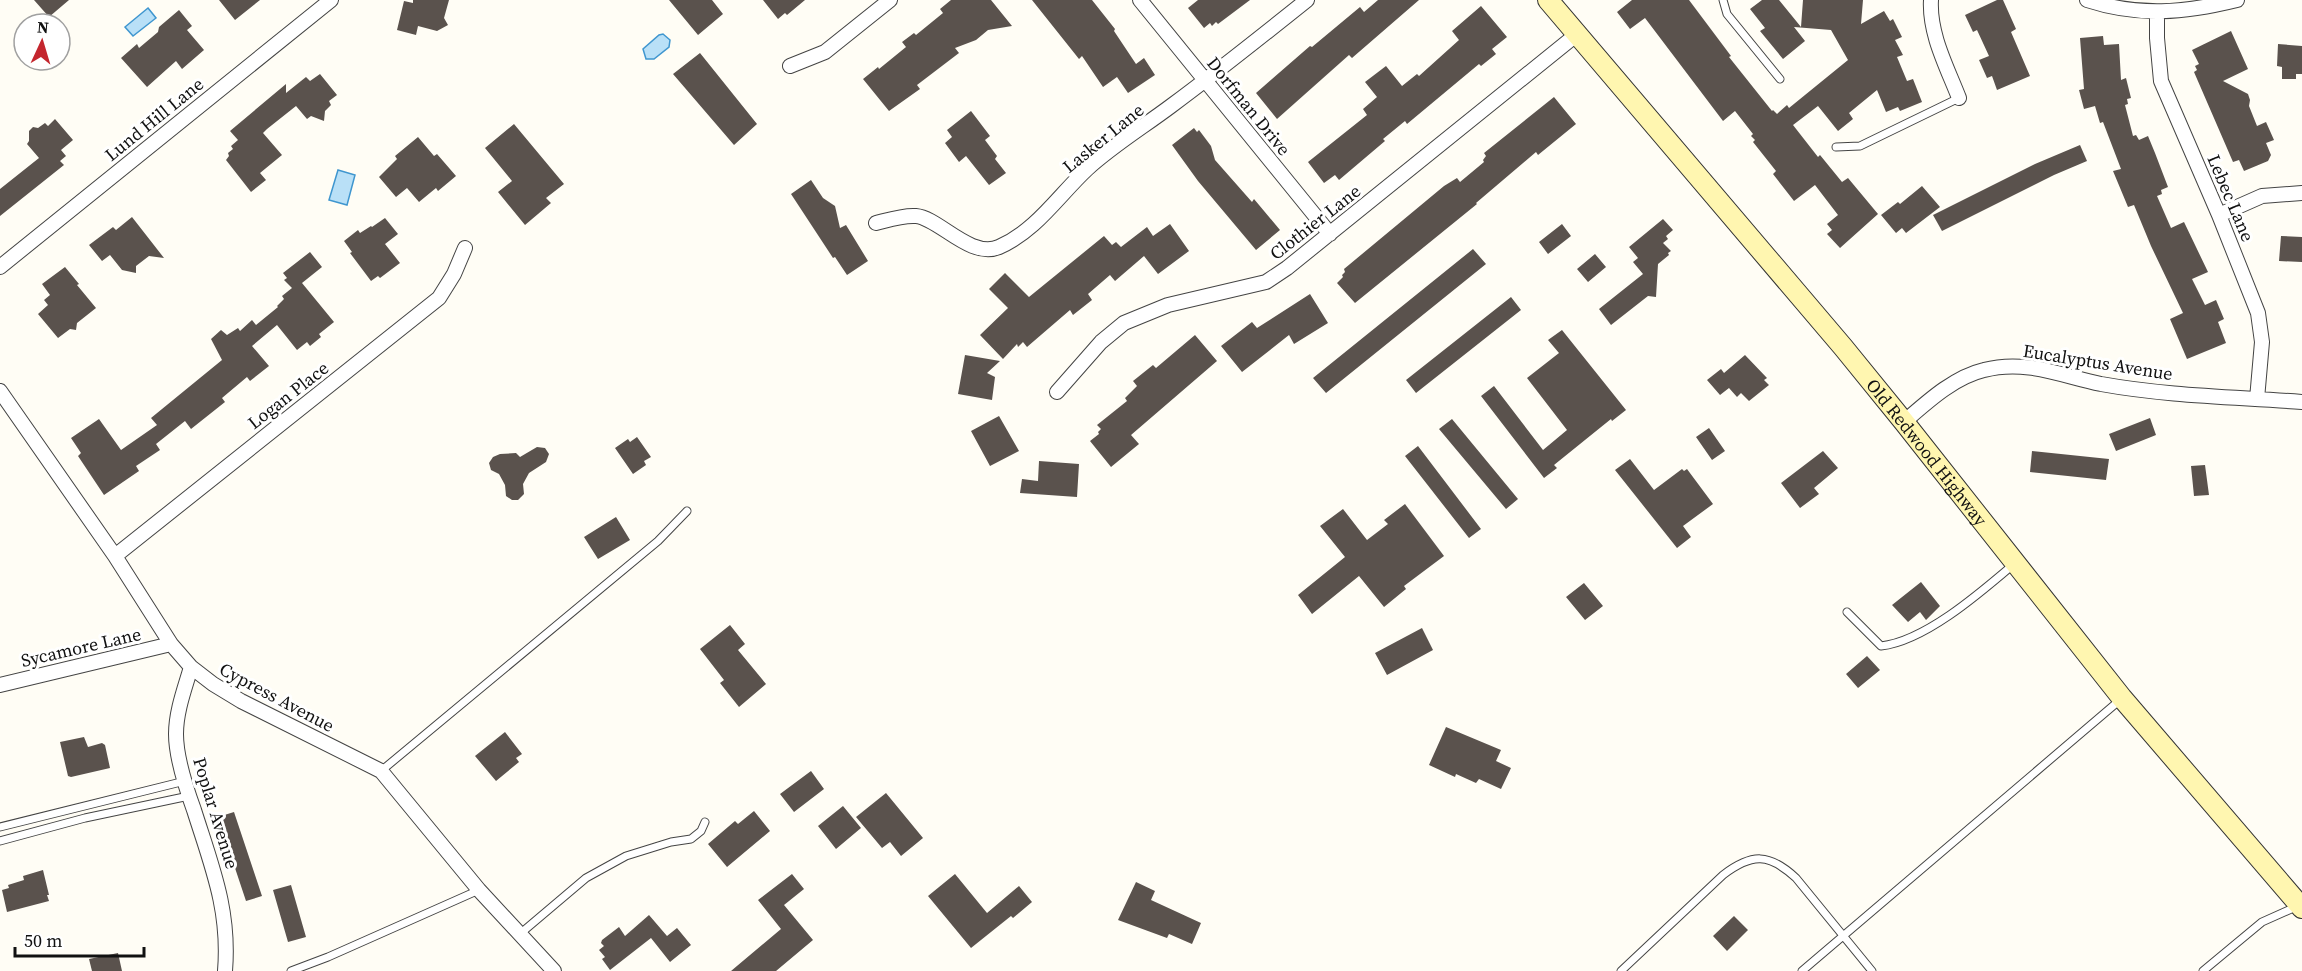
<svg xmlns="http://www.w3.org/2000/svg" width="2302" height="971" font-family="'Source Serif 4',serif">
<style>
.water{fill:#b9e0f7;stroke:#3f96cf;stroke-width:1.5}
.building{fill:#5a524d}
.lines{fill:none;stroke-linecap:round;stroke-linejoin:round}
.service-casing{stroke:#444;stroke-width:9}
.minor-casing{stroke:#444;stroke-width:16}
.secondary-casing{stroke:#333;stroke-width:22}
.service{stroke:#fff;stroke-width:7}
.minor{stroke:#fff;stroke-width:14}
.secondary{stroke:#fff6b0;stroke-width:20}
.labels{text-anchor:middle;dominant-baseline:central;stroke-width:6;stroke-linejoin:round;paint-order:stroke}
.street-label{font-size:18px;fill:#111;stroke:#fff}
</style>
<rect width="100%" height="100%" fill="#fffdf5"/>
<path class="water" d="M148,8L156,18L133,36L125,27Z
M663,34L670,40L669,47L654,59H646L643,49L659,35Z
M338,170L355,175L347,205L329,200Z"/>
<path class="building" d="M34,0H69L49,17Z
M219,0H260L235,20Z
M413,0H449L444,18L448,25L437,31L418,26L416,35L397,30L404,1L413,3Z
M669,0H712L723,14L698,35Z
M763,0H805L787,15L785,13L778,19Z
M951,0H991L1012,26L988,30L976,40L955,48L959,53L917,85L920,89L889,111L863,79L878,67L879,69L906,47L902,42L914,33L916,35L943,13L940,9Z
M1032,0H1092L1115,29L1114,31L1136,64L1144,58L1155,75L1128,93L1117,77L1103,87L1082,56L1079,59Z
M1198,0H1250L1218,24L1216,22L1212,26L1210,23L1204,28L1188,8Z
M1378,0H1419L1352,58L1349,55L1277,119L1256,93L1310,46L1312,47L1360,7L1364,12Z
M1632,0H1689L1731,56L1729,57L1772,111L1773,110L1777,114L1787,105L1789,108L1848,60L1831,30L1794,27L1805,41L1783,59L1760,31L1765,28L1750,9L1762,0H1779L1801,27L1803,0H1863L1861,24L1884,11L1890,21L1893,19L1902,37L1895,40L1903,55L1897,57L1907,81L1913,79L1922,102L1900,111L1898,107L1886,112L1877,90L1849,113L1853,119L1838,131L1818,106L1793,125L1818,157L1820,155L1842,182L1848,178L1878,214L1840,248L1827,234L1832,230L1827,224L1838,215L1815,185L1794,201L1773,174L1776,171L1753,142L1755,140L1751,136L1753,134L1735,111L1723,121L1645,18L1630,29L1617,12Z
M1997,0H2003L2016,29L2011,32L2030,76L1997,90L1992,76L1987,78L1979,60L1989,56L1977,30L1973,32L1965,15Z
M1481,6L1507,37L1492,49L1496,54L1481,66L1479,64L1407,124L1405,121L1383,139L1385,141L1339,180L1335,175L1324,183L1308,162L1367,115L1363,109L1377,97L1365,82L1386,66L1402,86L1417,74L1419,76L1459,40L1452,31Z
M179,10L192,26L187,30L204,50L182,69L176,61L147,87L121,58L137,44L139,48L158,32L159,27Z
M2231,31L2248,69L2223,81L2248,94L2250,100L2249,106L2257,126L2266,122L2274,140L2266,143L2271,155L2268,161L2244,171L2239,160L2233,162L2194,72L2197,70L2195,66L2199,64L2192,50Z
M2103,36L2104,45L2119,44L2121,80L2126,78L2131,98L2127,99L2128,104L2125,105L2133,136L2136,135L2139,140L2148,136L2155,153L2168,187L2161,190L2162,194L2157,196L2171,228L2184,222L2208,272L2192,279L2205,305L2216,300L2224,319L2218,322L2226,343L2187,359L2170,319L2183,313L2151,246L2134,205L2128,207L2113,171L2121,169L2103,122L2100,123L2095,106L2084,109L2079,90L2084,89L2080,38Z
M2278,44L2302,46V74H2296V79H2282V67L2277,66Z
M700,53L757,124L734,145L673,74Z
M320,74L337,95L329,101L331,105L325,111L324,121L311,116L307,119L296,106L267,129L263,133L282,155L260,173L266,180L251,192L226,160L229,156L228,153L233,149L231,146L238,140L230,131L286,84V93L306,77L310,81Z
M1554,97L1576,124L1538,155L1536,152L1476,203L1477,204L1355,303L1337,283L1343,277L1342,275L1345,272L1344,269L1444,186L1457,178L1460,182L1484,162L1483,160L1486,156L1484,153Z
M971,111L990,136L985,140L997,156L995,159L1006,173L989,185L966,156L959,162L945,143L952,137L947,130Z
M55,119L73,140L61,150L66,156L60,161L64,165L0,216V189L39,158L27,144L29,141V131L33,127L38,128L45,123L48,126Z
M514,124L564,184L546,198L551,203L525,225L498,192L512,181L485,148Z
M1194,128L1197,132L1199,130L1211,146L1215,160L1252,202L1254,199L1280,230L1256,250L1198,181L1172,145Z
M418,137L434,156L437,154L456,176L438,191L436,188L419,202L407,188L396,197L379,177L397,159L395,156Z
M2080,145L2087,161L2054,175L1942,231L1933,215L2035,164Z
M811,180L823,198L835,206L840,228L846,225L868,261L847,275L835,257L833,258L791,194Z
M1922,186L1940,207L1906,233L1902,228L1896,233L1881,215L1898,202L1900,204Z
M132,217L164,258L149,256L136,266V273L122,270L110,255L102,261L89,245L113,227L116,230Z
M385,218L398,234L385,244L400,263L380,278L378,276L371,281L350,253L352,252L344,241L358,230L360,233L371,226L372,227Z
M1663,219L1673,230L1666,236L1668,239L1663,243L1671,251L1668,253L1669,255L1658,264L1656,297L1648,296L1611,325L1599,309L1643,274L1633,262L1638,258L1629,247Z
M1170,224L1189,251L1158,274L1144,256L1115,281L1110,275L1088,294L1092,300L1073,315L1070,310L1027,347L1023,342L1018,347L1017,344L1003,359L980,335L1008,308L989,289L1005,273L1029,297L1104,236L1112,245L1116,242L1121,247L1147,227L1153,236Z
M1562,224L1571,236L1548,254L1539,242Z
M2281,236L2302,237V262L2279,261Z
M1473,249L1486,264L1326,393L1313,378Z
M310,252L322,267L302,283L334,322L319,334L321,337L310,346L307,342L297,350L277,325L252,346L269,366L250,381L247,377L222,398L225,402L191,429L185,421L156,444L160,450L136,466L139,471L104,495L78,456L81,453L71,438L99,419L121,450L157,425L151,418L222,360L211,339L221,330L227,335L238,328L240,331L252,320L256,325L278,307L277,306L284,299L282,296L292,288L284,280L287,278L283,273Z
M1595,254L1606,267L1588,282L1577,269Z
M65,267L79,284L77,285L96,308L77,323L76,330L70,329L58,338L38,314L48,305L44,300L50,295L42,284Z
M1310,294L1328,323L1294,344L1289,335L1242,372L1221,346L1252,322L1257,328Z
M1511,297L1521,310L1416,393L1406,380Z
M1562,330L1626,410L1612,421L1611,419L1554,465L1557,468L1544,478L1481,396L1494,386L1543,450L1567,430L1527,378L1559,353L1548,340Z
M1195,335L1217,361L1131,435L1139,444L1111,467L1090,441L1099,434L1098,432L1101,429L1097,425L1127,401L1125,398L1137,386L1133,381L1153,365L1156,368Z
M965,355L1000,361L987,373L995,377L992,400L958,394Z
M1745,355L1767,378L1764,380L1769,385L1749,401L1741,393L1737,397L1729,388L1720,395L1707,380L1721,369L1724,373Z
M999,416L1019,451L990,466L971,431Z
M2150,418L2156,435L2116,451L2109,434Z
M1452,419L1518,499L1506,509L1439,429Z
M1709,428L1725,451L1712,460L1696,437Z
M637,437L651,457L644,461L646,465L633,474L615,448L628,439L630,442Z
M1418,446L1481,529L1469,538L1405,456Z
M537,447L545,448L549,454L546,462L529,473L523,484L524,494L518,500H512L506,496L505,485L499,474L491,470L489,463L493,457L500,454L516,453L520,457Z
M1823,451L1838,468L1814,488L1819,494L1800,508L1781,483Z
M2032,451L2109,459L2106,480L2030,472Z
M1630,459L1654,490L1682,469L1684,471L1687,469L1713,504L1683,526L1691,537L1677,548L1615,470Z
M1039,461L1079,464L1077,497L1020,493L1022,479L1038,481Z
M2205,465L2209,495L2194,496L2191,466Z
M1405,504L1444,556L1404,586L1406,589L1384,607L1359,576L1312,614L1298,595L1345,557L1320,526L1343,509L1367,540L1388,524L1384,520Z
M616,517L630,540L598,559L584,537Z
M1921,582L1940,606L1926,620L1920,612L1908,622L1892,605Z
M1584,583L1603,606L1585,620L1566,597Z
M730,625L745,644L738,650L766,684L739,707L720,683L724,680L700,649Z
M1422,628L1433,650L1387,675L1375,653Z
M1867,656L1880,670L1858,688L1846,674Z
M1446,727L1501,750L1496,761L1511,768L1501,789L1479,779L1476,783L1456,774L1455,777L1429,765Z
M505,732L522,754L516,758L519,762L496,781L475,756Z
M84,737L88,747L102,743L105,745L110,768L71,777L68,776L60,742Z
M811,771L824,789L794,812L780,794Z
M886,793L923,838L901,856L890,842L882,848L856,817Z
M843,806L861,828L836,849L818,826Z
M754,811L770,831L727,867L708,844L735,821L738,824Z
M234,812L262,896L246,901L218,817Z
M43,870L49,895H47L49,901L7,912L2,890L9,888L8,885L24,880L23,876Z
M792,874L804,889L784,905L813,940L776,971H731L781,929L758,900Z
M955,874L987,913L1019,886L1032,902L1013,918L1011,916L971,948L928,896Z
M1136,882L1155,891L1151,900L1201,923L1192,944L1169,934L1167,938L1118,920Z
M291,885L306,937L288,942L273,890Z
M649,915L667,936L677,928L691,945L670,962L651,938L610,970L602,959L605,957L599,950L604,946L601,943L602,940L619,927L625,936Z
M1734,916L1748,930L1727,951L1713,936Z
M118,953L122,971H92L89,959Z"/>
<g class="lines">
<g class="service-casing">
<path id="service" d="M1723,0L1727,14L1780,79
M1836,147L1860,146L1959,98
M1847,612L1881,646C1925,641 1980,593 2014,564
M381,771L658,541L687,511
M0,827L185,781
M0,841L85,818L189,796
M521,933L586,878L626,856L671,842L691,839L701,831L705,822
M291,971L328,957L479,890
M1621,971L1723,875C1752,853 1769,853 1796,878L1872,971
M1802,971L2120,700
M2203,971L2262,922L2298,906"/>
</g>
<g class="minor-casing">
<path id="minor" d="M1140,0L1330,234
M1931,0C1929,34 1947,67 1959,98
M2087,0C2139,17 2184,13 2237,0
M2157,13V38L2161,81L2219,215L2258,313L2262,342L2257,399
M790,66L825,52L890,0
M2219,215L2262,196L2302,193
M876,223C888,220 903,215 916,216C939,218 970,259 999,247C1036,231 1059,195 1087,169C1112,146 1143,127 1171,106C1217,72 1262,36 1307,0
M0,267L331,0
M0,391L115,556L171,644L191,667L213,684L241,701L381,771L479,890L554,971
M1057,392L1101,342L1124,323L1168,305L1266,282L1287,268L1576,35
M1904,422C1927,402 1954,377 1984,370C2026,359 2062,376 2101,384C2167,396 2236,397 2302,402
M115,556L439,298L454,274L465,248
M191,667C185,688 176,711 176,734C176,757 186,788 194,810C212,867 230,910 225,971
M0,685L171,644"/>
</g>
<g class="secondary-casing">
<g id="secondary">
<path id="s1" d="M1548,0L1843,347L1904,422L2122,698L2302,908"/>
</g>
</g>
<use href="#service" class="service"/>
<use href="#minor" class="minor"/>
<use href="#secondary" class="secondary"/>
</g>
<g class="labels">
<g class="street-label">
<text transform="translate(1249 106) rotate(51)">Dorfman Drive</text>
<text transform="translate(154 119) rotate(-39)">Lund Hill Lane</text>
<text transform="translate(1103 138) rotate(-39)">Lasker Lane</text>
<text transform="translate(2231 198) rotate(67)">Lebec Lane</text>
<text transform="translate(1315 222) rotate(-38)">Clothier Lane</text>
<text transform="translate(2098 362) rotate(9)">Eucalyptus Avenue</text>
<text transform="translate(288 395) rotate(-38)">Logan Place</text>
<text stroke="none"><textPath href="#s1" startOffset="590">Old Redwood Highway</textPath></text>
<text transform="translate(81 647) rotate(-13)">Sycamore Lane</text>
<text transform="translate(277 697) rotate(28)">Cypress Avenue</text>
<text transform="translate(216 813) rotate(73)">Poplar Avenue</text>
</g>
</g>
<g transform="translate(42 42) rotate(4)"><circle r="28" fill="#ffffff" stroke="#a0a0a0" stroke-width="1.5"/>
<path d="M0-4.5L10 22L0 15L-10 22Z" fill="#c4262e"/>
<text y="-9" font-size="16" font-weight="bold" text-anchor="middle" fill="#111111">N</text>
</g>
<path d="M15 947v9h129v-9" fill="none" stroke="#111111" stroke-width="3"/>
<text x="24" y="947" font-size="18" fill="#111111" stroke="#ffffff" stroke-width="4.5" paint-order="stroke">50 m</text>
</svg>
